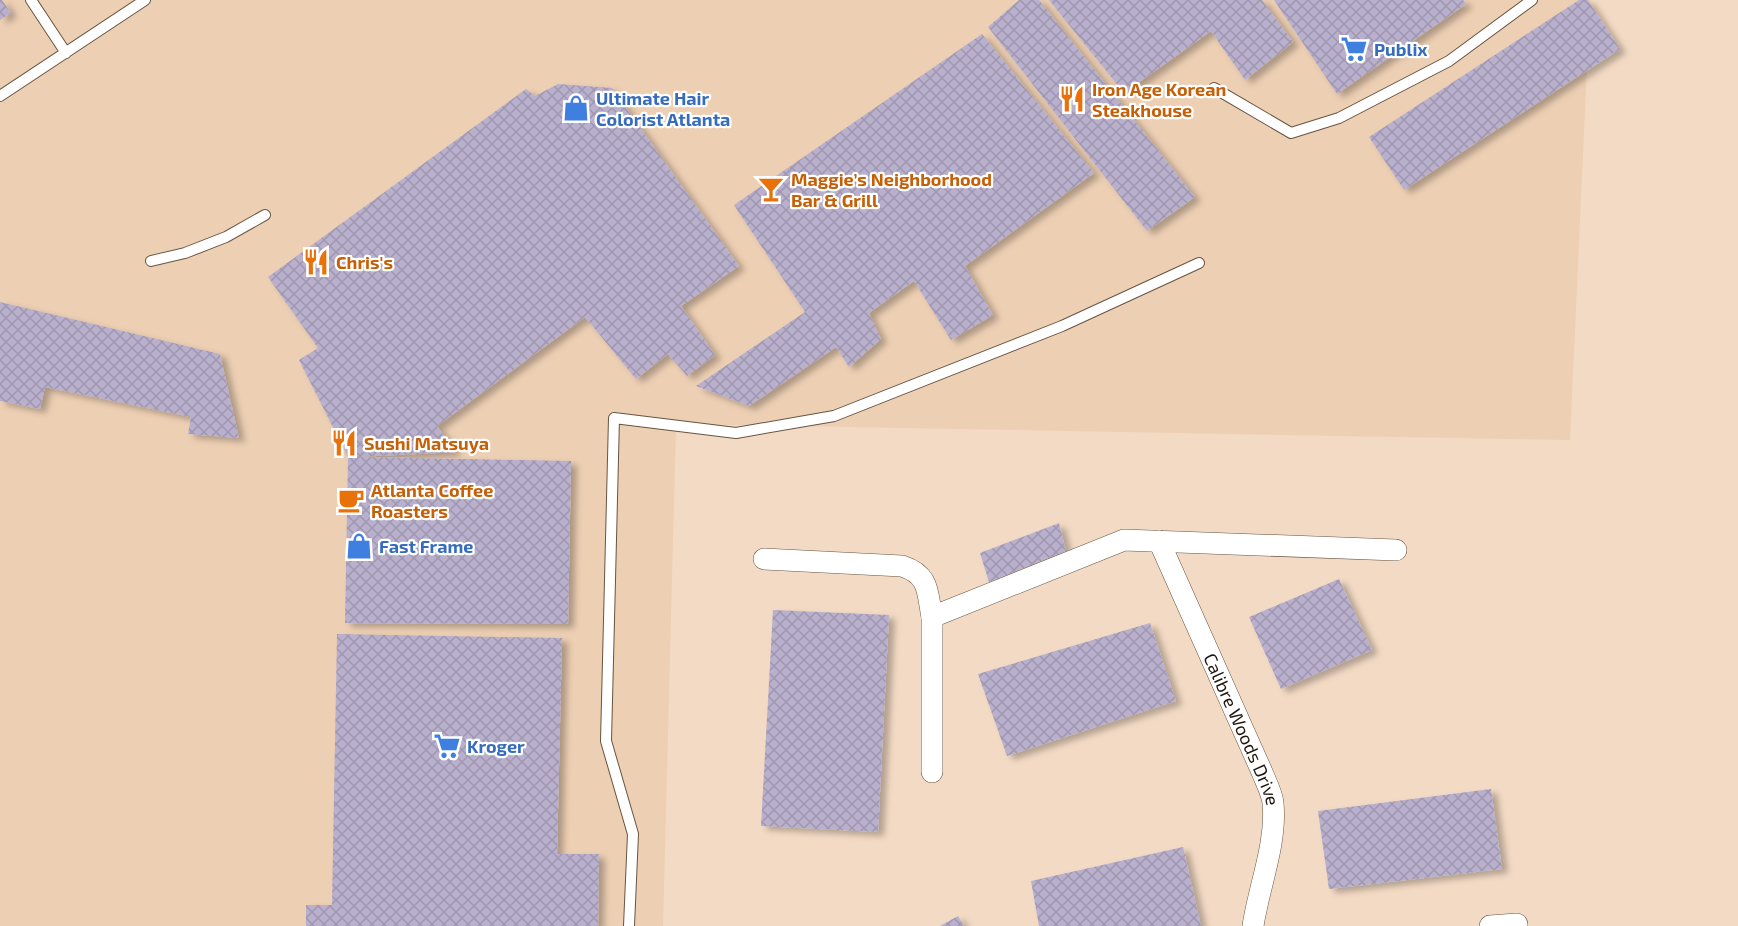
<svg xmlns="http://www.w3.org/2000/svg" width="1738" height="926" font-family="'Exo 2',sans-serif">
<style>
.built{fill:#edcfb3}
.building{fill:url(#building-cross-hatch);filter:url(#shadow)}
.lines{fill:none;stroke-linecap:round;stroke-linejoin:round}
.service-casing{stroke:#685440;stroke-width:12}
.minor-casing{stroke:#685440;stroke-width:22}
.service{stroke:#fff;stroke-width:10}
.minor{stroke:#fff;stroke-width:21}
.labels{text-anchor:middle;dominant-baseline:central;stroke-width:4.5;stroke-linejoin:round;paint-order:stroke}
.shop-label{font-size:18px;font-weight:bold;fill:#366cbe;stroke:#fff;text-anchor:start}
.food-label{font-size:18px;font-weight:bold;fill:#c56008;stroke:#fff;text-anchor:start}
.street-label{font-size:18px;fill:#20180f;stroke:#fff}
</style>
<defs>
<pattern id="building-cross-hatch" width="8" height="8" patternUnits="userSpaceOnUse" patternTransform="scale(1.5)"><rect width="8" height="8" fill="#b9b0cd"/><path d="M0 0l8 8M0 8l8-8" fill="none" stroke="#9f97af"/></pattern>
<filter id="shadow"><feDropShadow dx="6" dy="4" stdDeviation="3" flood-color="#0004"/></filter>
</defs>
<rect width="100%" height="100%" fill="#f3dac4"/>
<path class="built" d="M0,0H1590L1570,440L676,424L663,926H0Z"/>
<path class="building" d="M0,0H2L11,13L0,20Z
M1019,0H1039L1195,197L1147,231L988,27Z
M1049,0H1262L1293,42L1245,80L1211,31L1124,93Z
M1274,0H1463L1466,4L1337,94Z
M1579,0H1588L1620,49L1404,190L1369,137Z
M982,34L1094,173L965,266L993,315L951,340L914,281L869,313L881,339L849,367L836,347L749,406L696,386L805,312L734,205Z
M558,84L612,88L739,266L681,306L715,355L687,376L668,354L636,379L585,317L437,426L456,452L357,457L571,461L568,624L345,623L348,457L299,360L318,348L268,277L526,89L535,96Z
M0,302L220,354L239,438L188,434L191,417L45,387L40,409L0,401Z
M1059,523L1066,551L989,582L980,553Z
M1339,579L1372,650L1281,689L1249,617Z
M773,610L889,615L878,832L761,826Z
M1150,623L1176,701L1007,756L978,674Z
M337,634L562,638L557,854H599L598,926H306V905H332Z
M1491,789L1502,869L1329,889L1318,811Z
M1183,847L1201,926H1039L1031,881Z
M958,916L964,926H940Z"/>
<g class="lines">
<g class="service-casing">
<path id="service" d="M31,0L66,53
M1214,88L1291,133L1339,118L1449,61L1532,0
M0,96L145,0
M151,261L185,253L226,237L265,215
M629,926L633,834L606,741L614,418L736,433L834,416L1062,326L1199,263"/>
</g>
<g class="minor-casing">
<g id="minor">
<path id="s1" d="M1159,541L1262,772C1266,782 1272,793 1273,803C1277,843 1259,886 1253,926"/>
<path d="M764,559L902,566C930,575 927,592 932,617L1124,540L1396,550"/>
<path d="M932,772V617"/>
<path d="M1490,926L1517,924V926"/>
</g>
</g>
<use href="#service" class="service"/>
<use href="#minor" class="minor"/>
</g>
<defs>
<g id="supermarket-bare" transform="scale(2.07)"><path d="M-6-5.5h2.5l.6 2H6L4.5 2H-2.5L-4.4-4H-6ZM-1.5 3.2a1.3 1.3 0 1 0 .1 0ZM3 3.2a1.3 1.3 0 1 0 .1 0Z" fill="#3f7fe0" stroke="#fff" stroke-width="2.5" paint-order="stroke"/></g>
<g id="restaurant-bare" transform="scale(2.07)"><path d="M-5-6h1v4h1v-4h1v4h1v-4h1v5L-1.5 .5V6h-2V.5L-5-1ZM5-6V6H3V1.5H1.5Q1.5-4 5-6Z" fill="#e8710a" stroke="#fff" stroke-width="2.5" paint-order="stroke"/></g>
<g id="shop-bare" transform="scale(2.07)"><path d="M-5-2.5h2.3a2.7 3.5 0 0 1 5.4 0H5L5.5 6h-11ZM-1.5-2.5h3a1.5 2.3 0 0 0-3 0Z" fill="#3f7fe0" stroke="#fff" stroke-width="2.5" paint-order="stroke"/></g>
<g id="bar-bare" transform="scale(2.07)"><path d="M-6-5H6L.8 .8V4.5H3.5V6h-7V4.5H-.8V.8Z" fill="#e8710a" stroke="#fff" stroke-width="2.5" paint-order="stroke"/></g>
<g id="cafe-bare" transform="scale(2.07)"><path d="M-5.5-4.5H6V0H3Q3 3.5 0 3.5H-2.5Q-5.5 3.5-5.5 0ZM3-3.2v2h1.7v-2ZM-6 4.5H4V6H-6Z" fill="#e8710a" stroke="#fff" stroke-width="2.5" paint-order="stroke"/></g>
</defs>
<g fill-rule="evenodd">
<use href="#supermarket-bare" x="1354" y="49"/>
<use href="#restaurant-bare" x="1072" y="99"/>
<use href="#shop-bare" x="576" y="108"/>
<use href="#bar-bare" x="771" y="189"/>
<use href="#restaurant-bare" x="316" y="262"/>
<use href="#restaurant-bare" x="344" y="443"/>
<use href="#cafe-bare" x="351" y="500"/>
<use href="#shop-bare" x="359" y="546"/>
<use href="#supermarket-bare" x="447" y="746"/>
</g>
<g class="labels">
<g class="shop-label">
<text x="1374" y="49">Publix</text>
<text x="596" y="98">Ultimate Hair<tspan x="596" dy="21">Colorist Atlanta</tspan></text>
<text x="379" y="546">Fast Frame</text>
<text x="467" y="746">Kroger</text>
</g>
<g class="food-label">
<text x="1092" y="89">Iron Age Korean<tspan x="1092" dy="21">Steakhouse</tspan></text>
<text x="791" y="179">Maggie’s Neighborhood<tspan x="791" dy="21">Bar &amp; Grill</tspan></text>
<text x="336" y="262">Chris's</text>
<text x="364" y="443">Sushi Matsuya</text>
<text x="371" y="490">Atlanta Coffee<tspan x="371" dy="21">Roasters</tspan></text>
</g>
<g class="street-label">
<text stroke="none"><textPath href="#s1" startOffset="206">Calibre Woods Drive</textPath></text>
</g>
</g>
</svg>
